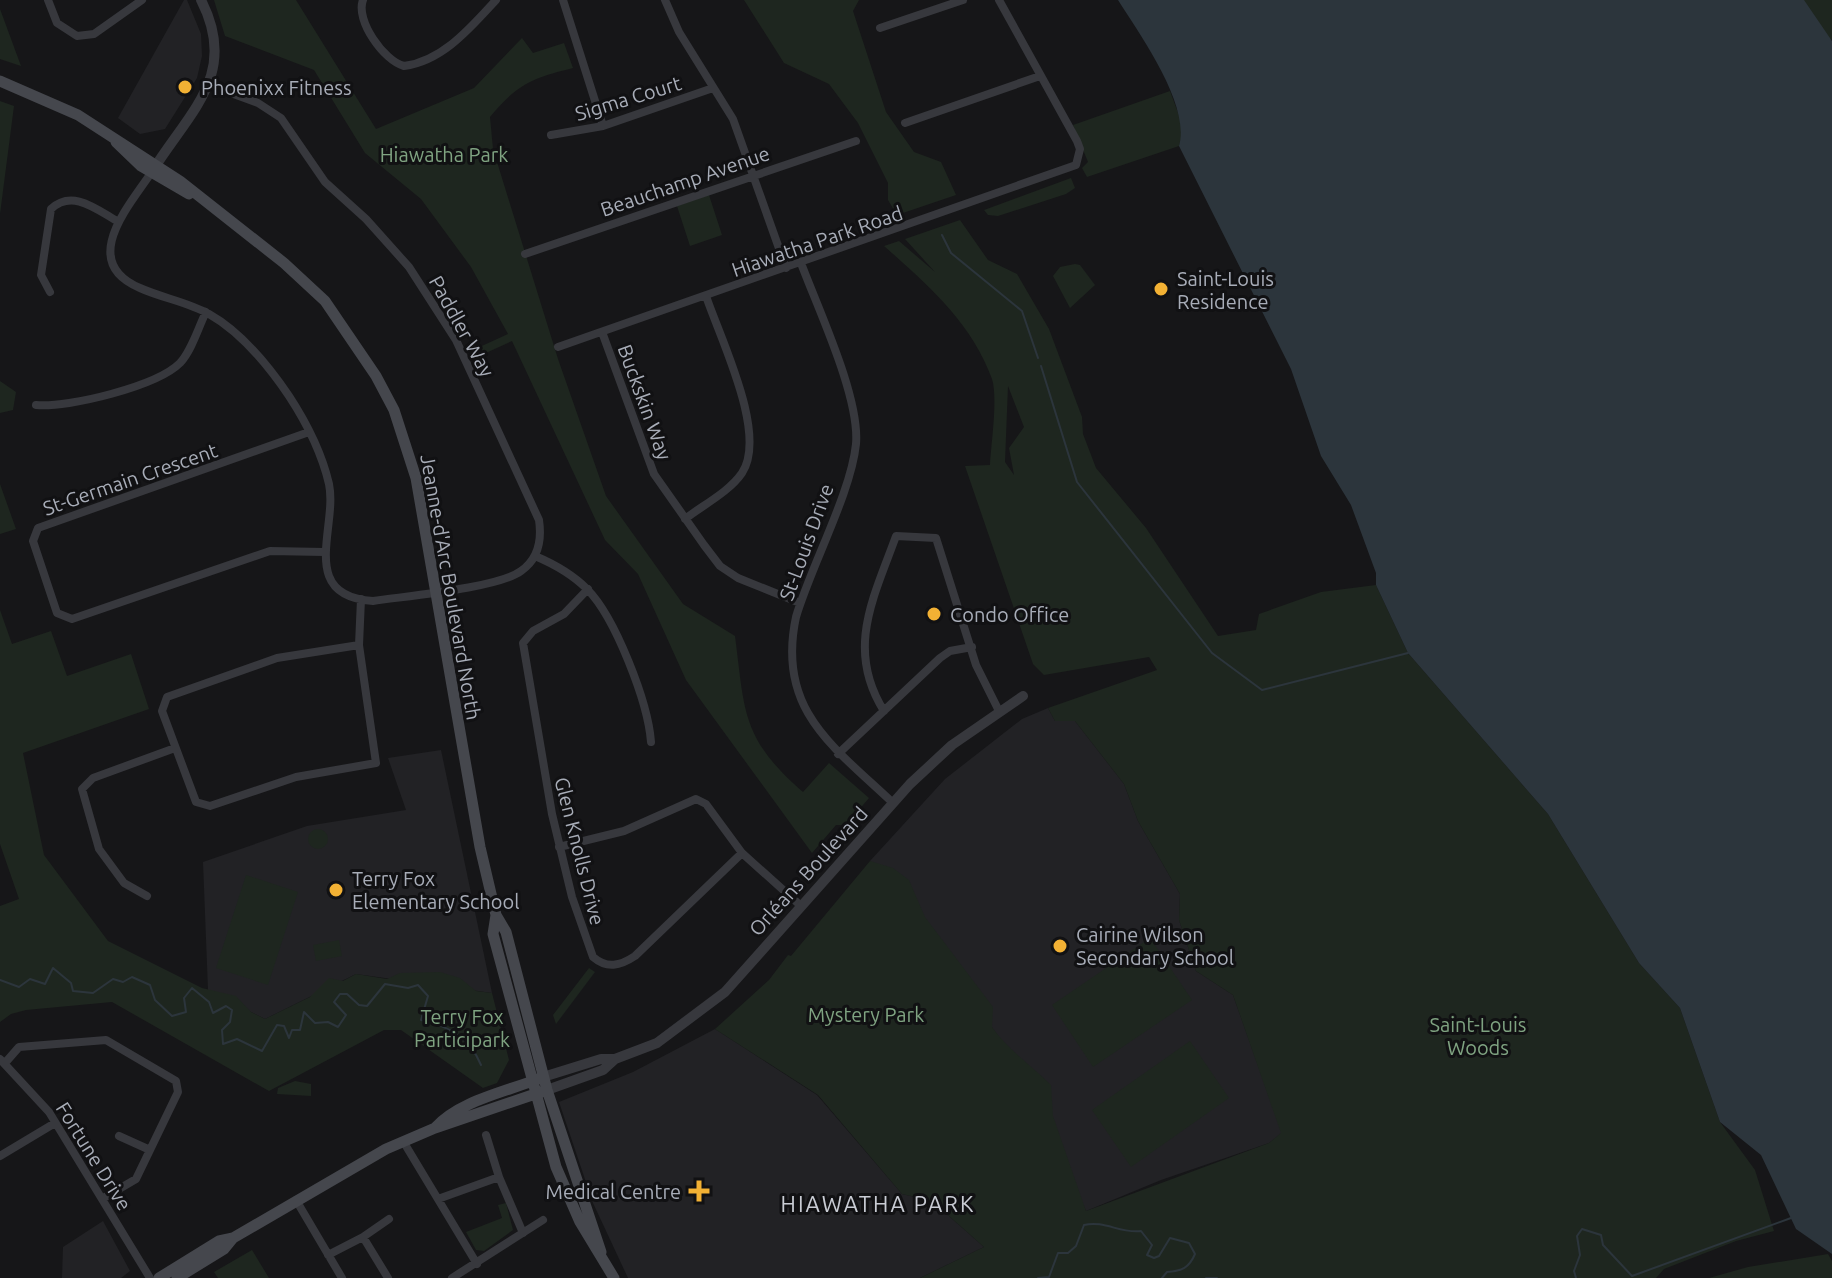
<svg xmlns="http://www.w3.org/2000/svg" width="1832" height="1278" font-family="Ubuntu,sans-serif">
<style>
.built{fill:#222225}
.green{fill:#1e261f;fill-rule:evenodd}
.water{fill:#2c353c}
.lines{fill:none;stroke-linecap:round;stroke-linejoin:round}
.stream{stroke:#2c353c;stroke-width:2}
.minor{stroke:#37383d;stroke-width:8}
.tertiary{stroke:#37383d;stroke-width:10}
.secondary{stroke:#45474d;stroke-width:11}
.poi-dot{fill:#f2b134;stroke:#111113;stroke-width:3}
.labels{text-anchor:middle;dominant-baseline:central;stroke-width:6;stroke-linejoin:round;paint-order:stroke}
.poi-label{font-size:20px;fill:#a8adb8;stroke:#111113;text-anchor:start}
.street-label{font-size:20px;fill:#a8adb8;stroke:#111113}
.park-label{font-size:20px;fill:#7fa381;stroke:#111113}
.neighbourhood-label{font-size:22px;letter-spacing:2px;fill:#c9ccd4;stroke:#111113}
</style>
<rect width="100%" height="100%" fill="#161618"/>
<path class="built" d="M184,0H187L201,34L202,56L197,78L165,129L140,134L118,118Z
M1048,708L1055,721H1075L1124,784L1138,821L1180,894L1179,920L1196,971L1233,995L1282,1133L1269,1143L1161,1180L1086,1211L1018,1063L870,861L945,779L1022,719Z
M441,750L492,993L356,974L265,1019L208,990L203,862L307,826L406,810L388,758Z
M715,1029L817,1095L902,1194L932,1201L984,1247L920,1278H628L593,1203L559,1102L633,1072Z
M103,1221L130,1271L121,1278H62L63,1247Z"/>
<path class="green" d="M214,0H296L376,129L474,88L522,38L533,53L564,43L573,68C533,78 517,84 490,117L493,149L558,359L606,496L683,604L735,636C745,712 741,738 803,792L829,763L869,798L846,825H836L812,853L686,680L638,574L605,540L512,341L477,357L473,350L508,334L471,267L421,199L365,153L314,70L225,36Z
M744,0H859L853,11L886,112L914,152L941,162L956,195L897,215L888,200V183L858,123L829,84L784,63Z
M1800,0H1832V40L1821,34Z
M0,9L21,66L0,59Z
M1170,91L1184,129L1179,146L1087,177L1082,168L1088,162L1073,125Z
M0,101L14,106L0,214Z
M1071,178L1075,188L1066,194L998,216L988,215L984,210Z
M709,195L722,235L690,246L677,206Z
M960,220L988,260L1017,274L1049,329L1082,417L1083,434L1096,468L1146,528L1218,636L1256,630L1259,614L1321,592L1376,585L1408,653L1548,814L1639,963L1680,1008L1720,1122L1755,1170L1774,1231L1736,1241L1664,1269L1656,1278H920L984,1247L932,1201L902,1194L818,1095L715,1029L769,980L788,955L791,956L870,861L893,868L909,880L925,917L993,1007L992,1027C1008,1050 1031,1065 1051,1085L1053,1116L1086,1211L1269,1143L1281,1133L1233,995L1196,971L1179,920L1180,894L1138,821L1124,784L1075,721H1055L1048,708L1157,670L1149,657L1044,675L1033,664L965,466L990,465C991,444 998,398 992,379C972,323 927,284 884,246L899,241L935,272L905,239ZM1008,386L1024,427L1009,448L1014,475L1005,462Z
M1075,264L1080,265L1095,285L1070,308L1053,276L1060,267Z
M0,381L16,392L13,410L0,413Z
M0,484L16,529L0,534Z
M0,610L12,644L51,631L67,676L131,654L149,709L23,753L44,855L108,941L202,988L236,996L251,1012L265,1019L310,997L329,978L343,981L356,974L387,979L400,973L440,972L460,978L476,991L492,993L509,1060L497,1083L483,1088L401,1030H384L269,1091L112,1002L26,1010L11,1014L0,1022V906L19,899L0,844Z
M308 839a10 10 0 1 1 20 0a10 10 0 1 1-20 0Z
M246,875L298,892L268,985L216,968Z
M1150,938L1192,1000L1093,1067L1052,1005Z
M339,940L342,956L316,961L313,945Z
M589,968L595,972L556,1024L553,1015Z
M1190,1041L1229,1098L1131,1167L1092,1110Z
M295,1081L311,1084V1096L277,1094L278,1088Z
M506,1203L513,1230L484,1251L476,1250L466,1232L502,1218L498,1205Z
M252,1250L269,1278H218L214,1272Z
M1828,1254L1832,1261V1278H1709L1748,1267Z"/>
<path class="water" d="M1118,0H1804L1832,41V1254L1796,1229L1761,1155L1720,1122L1680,1008L1639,963L1548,814L1408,653L1376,585V573L1351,505L1321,456L1291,369L1179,146C1191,105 1140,35 1118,0Z"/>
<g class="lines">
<path class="stream" d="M942,235L951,253L1022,311L1038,358
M1041,366L1077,482L1212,653L1262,690L1408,653
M0,980L19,987L30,979L45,984L53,968L71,983L73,991L93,993L113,979L123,982L132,977L150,985L155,1000L172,1016L186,1012L184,998L192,988L209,1002L213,1013L226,1006L232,1010L230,1022L222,1030L223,1044L237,1039L262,1051L277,1025L284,1026L289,1038L292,1030H300L304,1012L315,1023L328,1022L338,1027L346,1015L334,1002L340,994H347L359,1005L367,1006L385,984L408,988L418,985L428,996L421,1020C449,1026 470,1038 481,1065
M1038,1278L1049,1277L1058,1253H1068L1076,1246L1084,1225C1105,1220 1120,1234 1141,1231L1152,1245L1147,1255L1154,1258L1159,1256L1170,1238L1189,1243L1195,1254C1189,1268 1182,1271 1167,1272L1162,1278
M1206,1278H1217
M1576,1278L1574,1271L1580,1255L1577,1236L1582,1229L1601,1235L1603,1245L1632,1276L1791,1218"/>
<path class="minor" d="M48,0L57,23L77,36L94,34L142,0
M363,0C355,20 384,61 404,66C443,61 471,27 496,0
M563,0L603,126
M665,0L679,32L733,119L786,268
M880,28L963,0
M905,123L1040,76
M551,135L603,126L713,88
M151,173C129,206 78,262 140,288C162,298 188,302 209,314C241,332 268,365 289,396C306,422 322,454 329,484C338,527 297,596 373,601C406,596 498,588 521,571C538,559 542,540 539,520L456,340L409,267L366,219L325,182L281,118L258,103L209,85
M525,254L856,141
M801,263C818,309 860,397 856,444C851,493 811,566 796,617C776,710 834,747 893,803
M50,292L41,275L51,209C72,189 96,209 117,221
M602,332L654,474L704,545L720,566L738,578L800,603
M558,347L1076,165L1080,149L1077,141L999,0
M36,405C69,408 157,386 180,363C192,350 198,328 206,312
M309,432L38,528L33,541L57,613L72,619L270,551L324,552
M685,519C703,505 729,492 742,473C768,434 720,338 706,296
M535,556C554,564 572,574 587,589C615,617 648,702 651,742
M588,589L564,614L533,631L523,643L552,814L572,897L593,957C607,969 620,966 635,956L742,853
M359,645L277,658L167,697L162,711L196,802L210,806L296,777L376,763L359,645L361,599
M884,711C845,649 874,597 896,536L936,538L976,665L999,711
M838,754L940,658L950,651L972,647
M559,847L624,831L696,799L706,804L742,853L801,906
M147,896L124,883L99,849L82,789L93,778L175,748
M0,1059L49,1112L150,1278
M5,1063L19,1047L106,1040L176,1081L178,1092L136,1179L102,1199
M486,1135L499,1177
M119,1136L150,1150
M403,1141L477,1264
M0,1156L55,1123
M438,1199L499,1177L523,1233
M296,1200L342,1278
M328,1255L363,1237
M388,1278L363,1237L389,1219
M452,1278L543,1220"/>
<path class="tertiary" d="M153,170C190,111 239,74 201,0
M543,1077L601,1059H615
M547,1090L603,1070L615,1059L657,1043L725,992L910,784L952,745L1023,696"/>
<path class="secondary" d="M0,81L78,115L180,181L284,263L325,301L376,376L394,410L416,478L480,847L496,915L506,932L547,1090L601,1252
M116,142L141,166L189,194
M496,915L493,934L556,1167L580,1222L614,1278
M435,1128C459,1101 505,1092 538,1079
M159,1278L219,1241L233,1238
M177,1278L224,1249L233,1238L386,1149L435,1128L547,1090"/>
</g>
<g class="poi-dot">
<circle cx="185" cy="87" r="8"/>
<circle cx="1161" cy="289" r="8"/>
<circle cx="934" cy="614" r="8"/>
<circle cx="336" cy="890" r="8"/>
<circle cx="1060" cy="946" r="8"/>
<path d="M695 1179h8v8h8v8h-8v8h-8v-8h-8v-8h8z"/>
</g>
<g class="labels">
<g class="poi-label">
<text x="201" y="87">Phoenixx Fitness</text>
<text x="1177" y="278">Saint-Louis<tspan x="1177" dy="23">Residence</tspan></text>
<text x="950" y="614">Condo Office</text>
<text x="352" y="878">Terry Fox<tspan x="352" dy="23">Elementary School</tspan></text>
<text x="1076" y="934">Cairine Wilson<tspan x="1076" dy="23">Secondary School</tspan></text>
<text x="681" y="1191" text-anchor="end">Medical Centre</text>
</g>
<g class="street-label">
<text transform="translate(628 98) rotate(-17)">Sigma Court</text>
<text transform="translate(685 181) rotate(-19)">Beauchamp Avenue</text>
<text transform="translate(817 241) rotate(-19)">Hiawatha Park Road</text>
<text transform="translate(462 326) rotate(61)">Paddler Way</text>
<text transform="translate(645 402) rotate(70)">Buckskin Way</text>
<text transform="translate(130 479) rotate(-19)">St-Germain Crescent</text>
<text transform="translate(806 542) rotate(-70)">St-Louis Drive</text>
<text transform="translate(451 587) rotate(80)">Jeanne-d'Arc Boulevard North</text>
<text transform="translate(580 851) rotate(76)">Glen Knolls Drive</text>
<text transform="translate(808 871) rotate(-48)">Orléans Boulevard</text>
<text transform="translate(94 1156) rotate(58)">Fortune Drive</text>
</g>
<g class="park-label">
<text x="444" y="154">Hiawatha Park</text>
<text x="866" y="1014">Mystery Park</text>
<text x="462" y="1016">Terry Fox<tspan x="462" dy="23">Participark</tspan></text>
<text x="1478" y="1024">Saint-Louis<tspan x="1478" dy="23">Woods</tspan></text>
</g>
<g class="neighbourhood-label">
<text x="878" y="1203">HIAWATHA PARK</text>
</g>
</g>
</svg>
